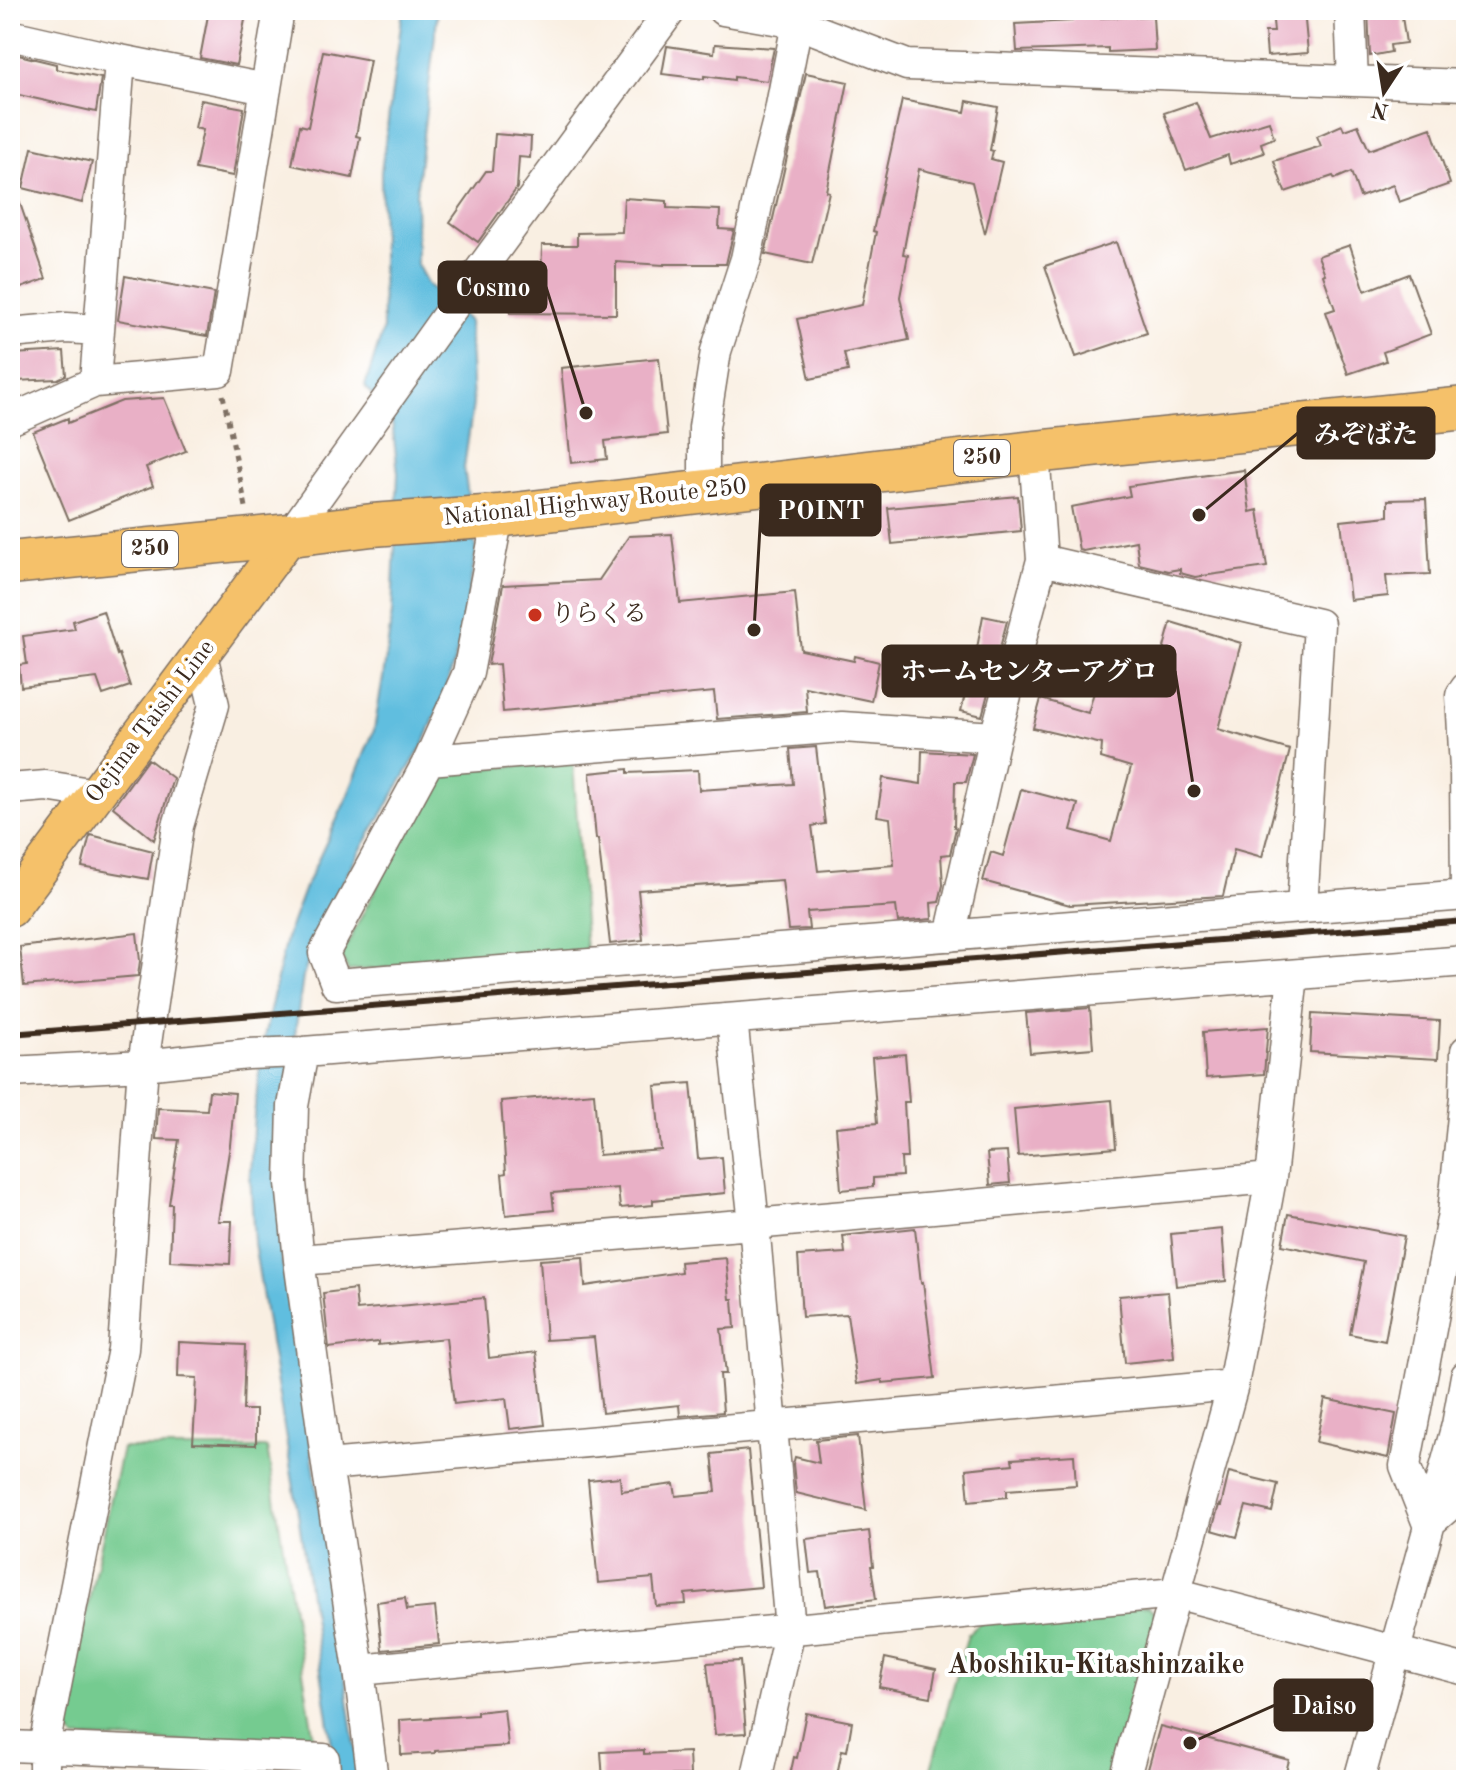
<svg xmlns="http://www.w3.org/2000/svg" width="1476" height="1790" font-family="'Old Standard TT','Noto Serif JP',serif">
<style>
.green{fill:#74cb90;stroke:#587a57;stroke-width:2}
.water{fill:#61bedf;stroke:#4e747e;stroke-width:2}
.building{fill:#e9b0c6}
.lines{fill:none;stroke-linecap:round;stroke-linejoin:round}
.minor-casing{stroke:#7e6f63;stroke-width:33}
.major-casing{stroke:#7e6f63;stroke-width:39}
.highway-casing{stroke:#7e6f63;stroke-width:45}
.path{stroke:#7e6f63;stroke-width:5;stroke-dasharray:6 6;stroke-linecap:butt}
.minor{stroke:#fff;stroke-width:30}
.major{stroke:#f5c16b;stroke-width:36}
.highway{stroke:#f5c16b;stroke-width:42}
.rail{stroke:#3b2a1e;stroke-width:6}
.poi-dot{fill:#c8321e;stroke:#fff;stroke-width:3}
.labels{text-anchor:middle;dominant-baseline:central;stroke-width:8;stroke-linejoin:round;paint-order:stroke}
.shield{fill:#fff;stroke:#766a62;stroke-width:2}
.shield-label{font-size:22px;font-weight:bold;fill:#3b2a1e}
.street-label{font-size:24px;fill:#3b2a1e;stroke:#fff}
.poi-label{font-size:24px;fill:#3b2a1e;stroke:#fff;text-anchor:start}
.quarter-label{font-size:28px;font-weight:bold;fill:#3b2a1e;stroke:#fff}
.leader{fill:none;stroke:#3b2a1e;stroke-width:3}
.callout-dot{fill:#3b2a1e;stroke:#fff;stroke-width:3}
.callout{fill:#3b2a1e;stroke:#3b2a1e;stroke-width:3}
.callout-label{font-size:26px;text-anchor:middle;font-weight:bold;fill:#fff}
</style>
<rect width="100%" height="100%" fill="#fff"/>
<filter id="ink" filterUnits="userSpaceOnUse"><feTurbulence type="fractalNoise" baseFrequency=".0125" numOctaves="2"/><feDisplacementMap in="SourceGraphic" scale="16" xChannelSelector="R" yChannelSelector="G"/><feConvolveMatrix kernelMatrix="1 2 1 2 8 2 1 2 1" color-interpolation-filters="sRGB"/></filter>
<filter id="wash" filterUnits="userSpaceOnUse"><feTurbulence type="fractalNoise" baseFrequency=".006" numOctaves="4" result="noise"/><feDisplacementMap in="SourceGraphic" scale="32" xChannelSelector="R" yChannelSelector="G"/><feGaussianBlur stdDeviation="1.8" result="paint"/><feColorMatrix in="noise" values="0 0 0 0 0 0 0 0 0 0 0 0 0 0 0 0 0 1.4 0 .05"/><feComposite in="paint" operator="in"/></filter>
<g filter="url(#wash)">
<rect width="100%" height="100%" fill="#f9efe2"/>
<path class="green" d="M573,762L586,952L348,971L341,956L431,782L455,770Z
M122,1448H267L315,1746L75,1738L62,1725Z
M1148,1606L1160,1617L1115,1780H928L968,1634L983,1621Z"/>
<path class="water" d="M403,10H438L416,194L417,264L427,284L469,321L473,404L464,468L476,551L460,643L443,697L424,743L353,863L321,922L303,977L289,1077L279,1186L281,1255L295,1338L360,1780H337L297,1507L254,1243L250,1172L254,1115L263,1042L286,938L304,890L345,802L374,730L383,678L392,613L398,473L392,422L365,386L383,330L381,172Z"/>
<g id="blocks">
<path class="building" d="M209,10H247L236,65L200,58Z
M1071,10H1100L1101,18L1153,16L1155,50L1108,52V48L1017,51L1015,24L1072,21Z
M1272,10H1304L1308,53L1267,56L1265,32H1274Z
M1368,10H1401L1406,43L1390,45L1391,52L1370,56Z
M715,44L774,48L767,81L734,77V80L704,76V79L662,74L667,46L714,53Z
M323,51L370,60L356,136L360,137L352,178L292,165L300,125L308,127Z
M10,53L56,64V69L101,78L96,112L10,93Z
M806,73L848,82L826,191L829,192L812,264L765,254Z
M201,100L244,108L233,176L195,169L203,130L195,128Z
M902,100L965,112L967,101L998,107L990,150L993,151L991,159L1002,162L985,234L972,182L919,169L903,254L908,255L900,297L909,340L844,353L848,371L810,379L797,319L862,305L876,232L873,231Z
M1196,102L1211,139L1269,121L1274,138L1261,143L1264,153L1230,164L1228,155L1186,170L1164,113Z
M1342,125L1344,130L1358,125L1369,150L1431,128L1450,184L1399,202L1393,185L1360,197L1351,172L1335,179L1333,176L1285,192L1274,161L1321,146L1317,136Z
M495,134L531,137L530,158L519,157L517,188L478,242L450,222L486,171H492Z
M32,148L92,162L82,203L23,188Z
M10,186H14L46,279L10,292Z
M624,198L667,201V208L720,210L719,229L734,230L726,264H664V265L616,262V314L510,313V287L541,288L542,245H577V233L622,232Z
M1116,242L1147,333L1076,357L1045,266Z
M1350,245L1365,291L1409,274L1431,334L1383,352L1386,361L1348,374L1326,312L1335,309L1323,275L1325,274L1318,256Z
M125,276L214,293L207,336L118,320Z
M64,351L66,375L58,379L15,381L13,354Z
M659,358L667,434L605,441L607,459L571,463L561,368Z
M164,398L186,451L146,467L153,486L69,520L33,432L68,418V423L122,401Z
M1244,470L1250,512L1258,510L1267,567L1195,577L1180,573V569L1168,571L1139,564L1136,541L1083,551L1079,550L1071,507L1130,496L1128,486Z
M1018,496L1021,531L892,544L888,508Z
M1426,499L1430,574L1386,576L1388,596L1350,600L1341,521L1388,516V500Z
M672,534L680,603L795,592L801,650L854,661L855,656L879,662L871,701L805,687L807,712L717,719L714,692L503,712L499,664L488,665L503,585L599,580L629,536Z
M103,611L117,655L119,654L130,686L103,695L97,678L21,687L19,665L27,664L23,636L75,629L73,621Z
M983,616L1007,621L982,716L961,711L971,669L973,670Z
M1171,622L1241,643L1218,729L1290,750L1262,857L1234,849L1223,896L1070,905L983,881L991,852L1003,856L1021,789L1078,804L1071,830L1111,841L1131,767L1101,758L1102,744L1033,728L1041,699L1088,713L1107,647L1160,662Z
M816,747L825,824L812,826L818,871L894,865L890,818L877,816L883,778L921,784L922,751L973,754L966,782H955L954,827L956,828L950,854L941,855L943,885L939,902L931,903L932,919L898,922L896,906L807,912L809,929L788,930L782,880L638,890L643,940L610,944L598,839H596L590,773L628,769V773L698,770L699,790L793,784L790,749Z
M148,759L173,778L154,840L113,807Z
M91,835L153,851L148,879L82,867L89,839Z
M137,933L140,961L138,976L24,986L20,947Z
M1090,1008L1093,1048L1030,1053L1026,1013Z
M1312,1014L1440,1021L1438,1059L1310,1052Z
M1268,1027L1264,1074L1206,1078L1203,1032Z
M905,1054L909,1102H904L907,1158H901L902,1176L873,1178V1187L841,1190L836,1127L877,1123L872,1057Z
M691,1083L698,1159L722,1157L725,1193L653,1200V1205L620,1208L618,1188L552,1193L554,1210L506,1215L502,1174L506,1173L501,1101L594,1093L599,1155L661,1150L655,1086Z
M209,1091L235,1093L230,1145L218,1221H232L230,1264L170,1261L172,1204H169L179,1140L156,1139L158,1108L207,1110Z
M1112,1100L1116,1148L1018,1156L1014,1109Z
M1007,1152L1010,1183L990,1185L987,1153Z
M1288,1214L1404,1236L1385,1341L1350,1334L1364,1262L1282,1245Z
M915,1228L921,1283L923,1282L935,1378L882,1383V1380L857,1384L847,1314L802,1317L798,1256L845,1253L843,1236Z
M1222,1229L1226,1281L1176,1286L1171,1234Z
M583,1257L585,1286L681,1272L680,1262L726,1258L730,1299H733L735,1328L721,1329L726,1374H720L723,1412L680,1416L679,1405L602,1413L594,1337L546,1340L540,1260Z
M355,1289L357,1310L484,1298L489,1358L536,1352L545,1425L510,1429L506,1398L454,1404L446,1338L378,1345V1342L329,1348L323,1293Z
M1168,1292L1174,1358L1125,1363L1119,1296Z
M179,1342L245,1345L243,1410H256V1445L193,1443L197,1378L178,1377Z
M1325,1399L1396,1414L1388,1458L1316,1442Z
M858,1436L866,1510L796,1493L793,1464L795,1457L819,1463L816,1440Z
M748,1450L761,1587L685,1594L686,1604L656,1606L653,1578L598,1583L588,1480L620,1477L621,1491L674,1484L676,1496L716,1492L712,1454Z
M1074,1455L1076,1485L1007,1490V1497L969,1501L966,1469L1013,1464L1012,1459Z
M1229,1472L1278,1484L1272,1512L1246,1506L1237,1537L1212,1530L1219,1505L1221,1506Z
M869,1531L873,1566H871L876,1599L825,1606L820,1572L810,1573L806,1539Z
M405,1598L407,1610L435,1607L439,1644L382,1650L377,1602Z
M885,1658L936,1669L931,1697L879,1687Z
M740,1661L746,1733L715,1735L707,1663Z
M504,1709L508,1746L435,1751V1753L401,1755L400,1720L477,1715V1712Z
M806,1713L852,1722L847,1751L842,1750L836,1780H789L794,1757L797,1758Z
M1160,1726L1289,1760L1284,1780H1145Z
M644,1750V1754L689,1752L690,1775L646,1776V1778L603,1780L601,1752Z"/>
</g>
</g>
<g filter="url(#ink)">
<use href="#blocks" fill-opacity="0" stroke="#7e6f63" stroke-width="2"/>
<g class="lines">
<g class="minor-casing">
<path id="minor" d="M723,10L797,23L907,65L1466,85
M1350,10L1353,81
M10,35L120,60L266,89
M10,333L66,328L99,330
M95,382L120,60
M10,420L95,382L219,371L279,10
M704,491V427L716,351L746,259L760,190L779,116L797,23
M498,516L468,673L429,760L324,953L336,984L1466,895L1465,769L1461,695L1466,688
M290,535L456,303L671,10
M1042,560L1319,624L1302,908
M429,760L842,727L995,737
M10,789L46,786L96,794
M950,936L995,737L1042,560L1034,452
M732,1019L754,1224L790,1629L756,1780
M1466,1051L1465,1097L1453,1213L1405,1466L1428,1524L1466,1491
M303,1052L293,1106L291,1183L299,1260L327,1465L359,1670L373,1780
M10,1072L143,1065L248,1054L303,1052L1466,961
M299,1260L754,1224L1271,1178
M327,1465L1233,1385
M359,1670L1175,1593L1466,1670
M10,1746L324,1759L326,1780
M44,1780V1746L123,1349L143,1065L149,1023L178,826L214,705L202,655
M1124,1780L1233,1385L1271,1178L1293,975
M1359,1780L1457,1425L1466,1376"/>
</g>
<g class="major-casing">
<path id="major" d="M10,909L290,535"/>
</g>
<g class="highway-casing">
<path id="highway" d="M10,563L290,535L372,525L498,516L1034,452L1466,408"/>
</g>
<path class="path" d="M223,395L246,507"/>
<use href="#minor" class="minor"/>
<use href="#major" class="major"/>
<use href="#highway" class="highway"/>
<path class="rail" d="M10,1034L1466,921"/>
</g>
</g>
<circle class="poi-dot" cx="535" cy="615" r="8"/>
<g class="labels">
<g class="shield">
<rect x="954" y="440" width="56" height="36" rx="6"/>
<rect x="122" y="531" width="56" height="36" rx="6"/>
</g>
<g class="shield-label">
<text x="982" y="458">250</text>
<text x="150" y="549">250</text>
</g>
<g class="street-label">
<text transform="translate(595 503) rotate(-6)">National Highway Route 250</text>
<text transform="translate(151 722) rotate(-53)">Oejima Taishi Line</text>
</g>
<g class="poi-label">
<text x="551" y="615">りらくる</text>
</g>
<g class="quarter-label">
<text x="1096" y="1666">Aboshiku-Kitashinzaike</text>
</g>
</g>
<path class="leader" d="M586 413L546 287M1199 515L1298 433M754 630L761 510M1194 791L1175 671M1190 1743L1275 1705"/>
<g class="callout-dot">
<circle cx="586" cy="413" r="8"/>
<circle cx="1199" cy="515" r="8"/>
<circle cx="754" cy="630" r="8"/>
<circle cx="1194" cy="791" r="8"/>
<circle cx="1190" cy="1743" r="8"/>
</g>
<g class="callout">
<rect x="439" y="262" width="107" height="50" rx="8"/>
<rect x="1298" y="408" width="136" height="50" rx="8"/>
<rect x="761" y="485" width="119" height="50" rx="8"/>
<rect x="883" y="646" width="292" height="50" rx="8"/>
<rect x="1275" y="1680" width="97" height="50" rx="8"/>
</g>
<g class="callout-label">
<text x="493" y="296">Cosmo</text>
<text x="1366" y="443">みぞばた</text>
<text x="821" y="519">POINT</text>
<text x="1029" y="680">ホームセンターアグロ</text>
<text x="1324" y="1714">Daiso</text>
</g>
<rect width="1476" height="1790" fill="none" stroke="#fff" stroke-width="40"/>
<g transform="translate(1384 92) rotate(192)" stroke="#ffffff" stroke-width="6" paint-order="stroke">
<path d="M0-6L14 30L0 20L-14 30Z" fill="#3b2a1e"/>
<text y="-12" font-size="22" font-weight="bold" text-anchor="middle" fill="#3b2a1e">N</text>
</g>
</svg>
